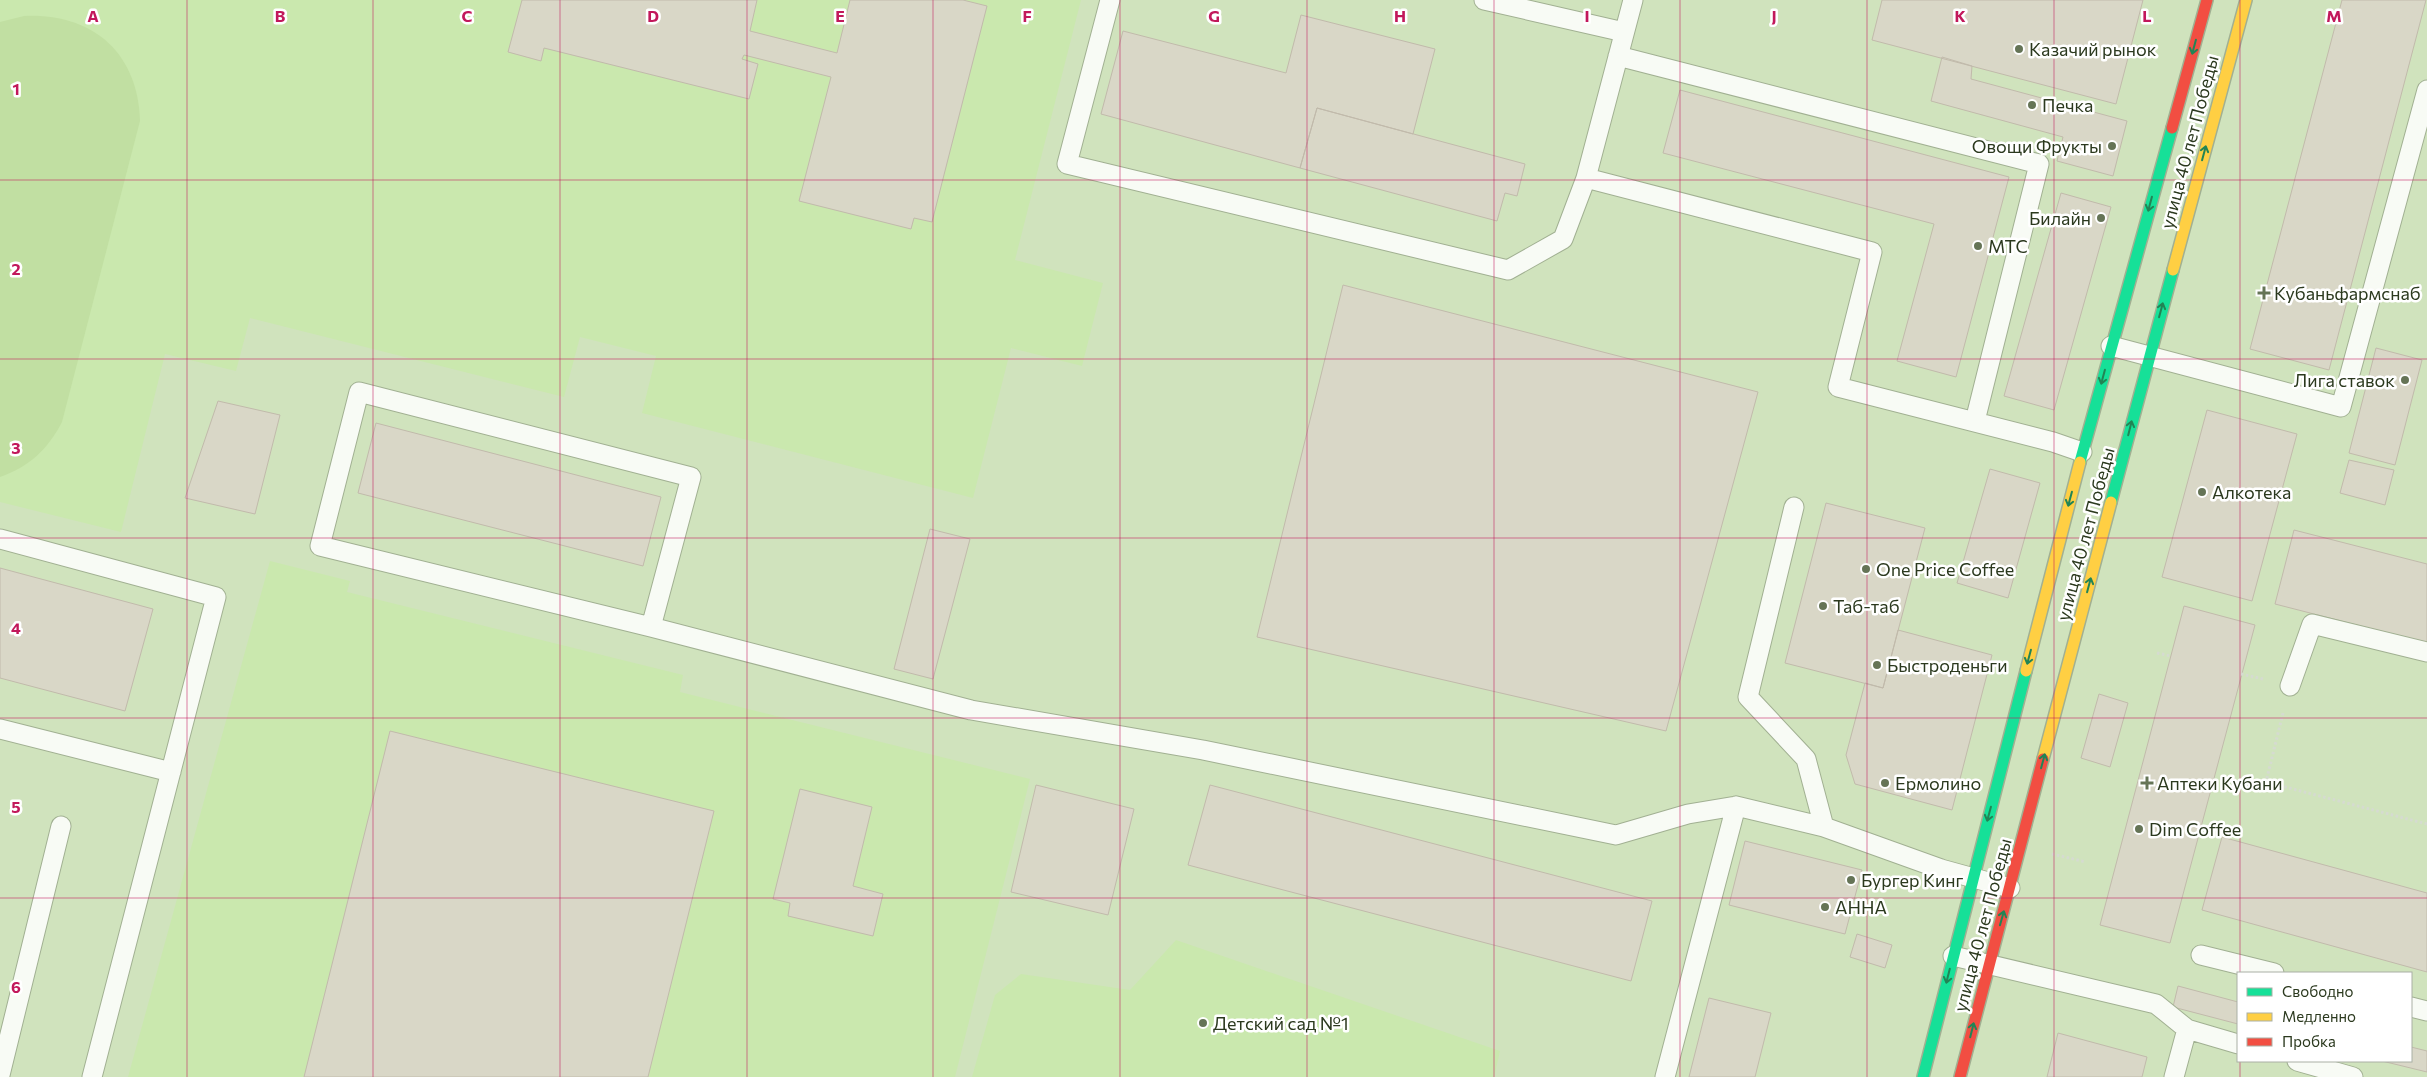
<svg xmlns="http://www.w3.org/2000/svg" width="2427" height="1077" font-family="Commissioner,sans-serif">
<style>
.built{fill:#cae8ae}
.garden{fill:#c1dfa2}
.building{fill:#d9d7c7;stroke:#c1baab}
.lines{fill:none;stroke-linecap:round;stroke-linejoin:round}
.lane-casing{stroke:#a1b092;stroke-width:21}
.fast-casing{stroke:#a1b092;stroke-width:14}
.slow-casing{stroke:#a1b092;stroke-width:14}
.jam-casing{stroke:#a1b092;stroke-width:14}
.path{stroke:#d5dbd0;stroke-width:3;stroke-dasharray:2.5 2.5;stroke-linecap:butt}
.lane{stroke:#f8fbf5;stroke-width:19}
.fast{stroke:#16e098;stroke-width:11}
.slow{stroke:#ffcf43;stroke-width:11}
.jam{stroke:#f24e42;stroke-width:11}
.oneway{stroke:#228455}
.grid{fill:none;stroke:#c2185b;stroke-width:1;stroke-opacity:0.55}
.poi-dot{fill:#657456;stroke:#fff;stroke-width:2}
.labels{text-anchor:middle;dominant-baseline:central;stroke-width:5;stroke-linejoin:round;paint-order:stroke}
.poi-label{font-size:18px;fill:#2b391e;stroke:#fff;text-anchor:start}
.street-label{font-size:18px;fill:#2b391e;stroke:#fff}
.grid-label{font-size:16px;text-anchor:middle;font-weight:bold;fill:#c2185b;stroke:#fff;stroke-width:5;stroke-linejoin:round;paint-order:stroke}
</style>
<rect width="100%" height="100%" fill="#d0e3bd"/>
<path class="built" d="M0,0H1081L1015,260L1103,283L1082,366L1011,348L973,498L642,413L656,356L580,337L564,397L250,318L236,371L165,354L121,532L0,502Z
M270,561L350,581L347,592L683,675L680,692L1030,779L955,1077H128Z
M1176,940L1500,1051L1494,1077H972L995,995L1021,974L1130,990Z"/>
<path class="garden" d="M24,16C92,13 138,52 140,121L62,422C48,449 29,467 0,477V22Z"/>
<path class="building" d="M522,0H757L750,31L837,53L850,0H963L987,6L932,222L914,218L911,229L799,201L831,77L744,55L742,59L758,64L749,99L544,48L541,61L508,52Z
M1882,0H2143L2116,104L1872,40Z
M2342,0H2426L2329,370L2250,349Z
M1301,15L1435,49L1413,134L1317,108L1300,168L1101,114L1123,31L1286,73Z
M1942,57L1972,66L1971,79L2127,121L2113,176L2057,161L2063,137L1931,101Z
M1680,90L2009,177L1956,377L1897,361L1934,224L1663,153Z
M1317,108L1525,164L1517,196L1505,193L1497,221L1300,168Z
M2061,193L2111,207L2054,410L2004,396Z
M1343,285L1758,392L1666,731L1257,637Z
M2376,348L2422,360L2395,465L2349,453Z
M218,401L280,415L255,514L185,498Z
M2207,410L2297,434L2252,601L2162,577Z
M376,423L661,497L643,566L358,493Z
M2349,460L2394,470L2385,505L2340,493Z
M1990,469L2040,483L2008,598L1957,583Z
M1826,503L1925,528L1883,688L1785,663Z
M930,529L970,539L933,679L894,669Z
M2294,530L2427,564V643L2275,604Z
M0,568L153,609L125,711L0,678Z
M2184,606L2255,625L2170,943L2100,925Z
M1898,630L1992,655L1952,810L1855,784L1846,755L1865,683L1883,688Z
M2099,694L2128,703L2110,767L2081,758Z
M390,731L714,811L648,1077H304Z
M1036,785L1134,809L1108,915L1011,892Z
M1210,785L1652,901L1631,981L1188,865Z
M800,789L872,807L853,886L883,894L873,936L788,916L790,903L773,899Z
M2222,837L2427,893V972L2202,910Z
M1745,841L1862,870L1845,934L1729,905Z
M1857,934L1892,945L1885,968L1850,957Z
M2178,986L2238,1002V1024L2173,1007Z
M1709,998L1771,1013L1755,1077H1689Z
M2058,1033L2147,1057L2142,1077H2047Z
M2411,1047L2427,1051V1072L2382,1061H2411Z"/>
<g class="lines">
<g class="lane-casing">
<path id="lane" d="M1110,0L1067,164L1508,270L1563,239L1586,178
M1484,0L1624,32
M1633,0L1586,178L1872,252L1838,387L2053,442L2082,452
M1618,56L2039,164L1975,421
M2111,346L2341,407L2427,90
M1794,507L1748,697L1806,759L1824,827
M0,539L216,597L92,1077
M651,627L691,477L359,392L320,546L651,627L971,710L1203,750L1616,835L1688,814L1736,806L1824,827L1941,869L2010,888
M2290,686L2312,624L2427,652
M0,729L171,772
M2201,955L2274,973
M1953,956L2156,1004L2187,1029L2238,1044
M2411,1007L2427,1011
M2297,1061L2353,1077
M0,1075L61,826
M1665,1077L1736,806
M2174,1077L2187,1029"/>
</g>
<g class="fast-casing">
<path id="fast" d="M2080,462L2172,128
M2111,502L2173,270
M1923,1077L2026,671"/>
</g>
<g class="slow-casing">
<path id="slow" d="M2173,270L2246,0
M2026,671L2080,462
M2043,759L2111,502"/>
</g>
<g class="jam-casing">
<path id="jam" d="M2172,128L2207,0
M1960,1077L2043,759"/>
</g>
<path class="path" d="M2157,653L2171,656
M2241,674L2263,679
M2283,713L2266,782L2427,824
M2052,854L2086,862"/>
<use href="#lane" class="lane"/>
<use href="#fast" class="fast"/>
<use href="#slow" class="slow"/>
<use href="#jam" class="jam"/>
</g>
<defs><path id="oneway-shaft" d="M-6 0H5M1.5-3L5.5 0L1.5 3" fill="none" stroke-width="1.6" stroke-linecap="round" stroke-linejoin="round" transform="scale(1.25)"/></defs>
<g class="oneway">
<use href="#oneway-shaft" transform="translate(2194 47) rotate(105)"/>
<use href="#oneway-shaft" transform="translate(2204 153) rotate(-75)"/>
<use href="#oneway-shaft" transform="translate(2150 204) rotate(105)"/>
<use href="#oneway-shaft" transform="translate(2161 310) rotate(-75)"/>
<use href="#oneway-shaft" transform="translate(2103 377) rotate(105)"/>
<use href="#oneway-shaft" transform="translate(2130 428) rotate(-76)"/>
<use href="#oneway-shaft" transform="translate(2070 499) rotate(105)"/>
<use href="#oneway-shaft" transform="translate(2089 585) rotate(-75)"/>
<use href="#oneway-shaft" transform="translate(2029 657) rotate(105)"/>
<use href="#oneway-shaft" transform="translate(2043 761) rotate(-75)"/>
<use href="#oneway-shaft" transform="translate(1989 814) rotate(105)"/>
<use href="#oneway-shaft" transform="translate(2002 918) rotate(-74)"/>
<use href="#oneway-shaft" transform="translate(1948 976) rotate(104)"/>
<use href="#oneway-shaft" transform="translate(1972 1030) rotate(-76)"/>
</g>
<path class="grid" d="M187,0V1077M373,0V1077M560,0V1077M747,0V1077M933,0V1077M1120,0V1077M1307,0V1077M1494,0V1077M1680,0V1077M1867,0V1077M2054,0V1077M2240,0V973M0,180H2427M0,359H2427M0,538H2427M0,718H2427M0,898H2427M2240,1061V1077"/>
<g class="poi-dot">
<circle cx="2019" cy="49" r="5"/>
<circle cx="2032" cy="105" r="5"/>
<circle cx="2112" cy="146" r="5"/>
<circle cx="2101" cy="218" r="5"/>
<circle cx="1978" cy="246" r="5"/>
<path d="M2261.5 285.5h5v5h5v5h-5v5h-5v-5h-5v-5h5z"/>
<circle cx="2405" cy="380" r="5"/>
<circle cx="2202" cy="492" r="5"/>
<circle cx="1866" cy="569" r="5"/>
<circle cx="1823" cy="606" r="5"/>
<circle cx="1877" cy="665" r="5"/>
<circle cx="1885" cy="783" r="5"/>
<path d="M2144.5 775.5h5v5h5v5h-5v5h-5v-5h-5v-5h5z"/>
<circle cx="2139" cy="829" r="5"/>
<circle cx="1851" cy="880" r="5"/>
<circle cx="1825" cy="907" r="5"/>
<circle cx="1203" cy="1023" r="5"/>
</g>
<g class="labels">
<g class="poi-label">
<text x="2029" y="49">Казачий рынок</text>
<text x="2042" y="105">Печка</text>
<text x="2102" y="146" text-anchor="end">Овощи Фрукты</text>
<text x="2091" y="218" text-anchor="end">Билайн</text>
<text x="1988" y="246">МТС</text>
<text x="2274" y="293">Кубаньфармснаб</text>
<text x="2395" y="380" text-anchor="end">Лига ставок</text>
<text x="2212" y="492">Алкотека</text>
<text x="1876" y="569">One Price Coffee</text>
<text x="1833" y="606">Таб-таб</text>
<text x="1887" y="665">Быстроденьги</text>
<text x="1895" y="783">Ермолино</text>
<text x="2157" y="783">Аптеки Кубани</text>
<text x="2149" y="829">Dim Coffee</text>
<text x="1861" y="880">Бургер Кинг</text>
<text x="1835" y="907">АННА</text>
<text x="1213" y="1023">Детский сад №1</text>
</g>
<g class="street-label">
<text transform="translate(2189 142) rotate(-75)">улица 40 лет Победы</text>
<text transform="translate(2085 534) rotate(-75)">улица 40 лет Победы</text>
<text transform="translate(1982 925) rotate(-75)">улица 40 лет Победы</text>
</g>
</g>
<g class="grid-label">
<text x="93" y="22">A</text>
<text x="280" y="22">B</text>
<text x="467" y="22">C</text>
<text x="653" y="22">D</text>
<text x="840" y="22">E</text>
<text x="1027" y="22">F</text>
<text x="1214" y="22">G</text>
<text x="1400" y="22">H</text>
<text x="1587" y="22">I</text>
<text x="1774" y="22">J</text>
<text x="1960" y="22">K</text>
<text x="2147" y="22">L</text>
<text x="2334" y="22">M</text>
<text x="16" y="95">1</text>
<text x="16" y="275">2</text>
<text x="16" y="454">3</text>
<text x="16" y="634">4</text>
<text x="16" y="813">5</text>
<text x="16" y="993">6</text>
</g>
<rect x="2237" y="972" width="175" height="90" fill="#ffffff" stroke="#aab0a5"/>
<rect x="2247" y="988" width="25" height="8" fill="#16e098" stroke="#aab0a5"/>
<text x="2282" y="997" font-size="15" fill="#2b391e">Свободно</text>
<rect x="2247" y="1013" width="25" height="8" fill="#ffcf43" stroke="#aab0a5"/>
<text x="2282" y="1022" font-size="15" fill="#2b391e">Медленно</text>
<rect x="2247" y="1038" width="25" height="8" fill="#f24e42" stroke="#aab0a5"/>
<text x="2282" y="1047" font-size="15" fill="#2b391e">Пробка</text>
</svg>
